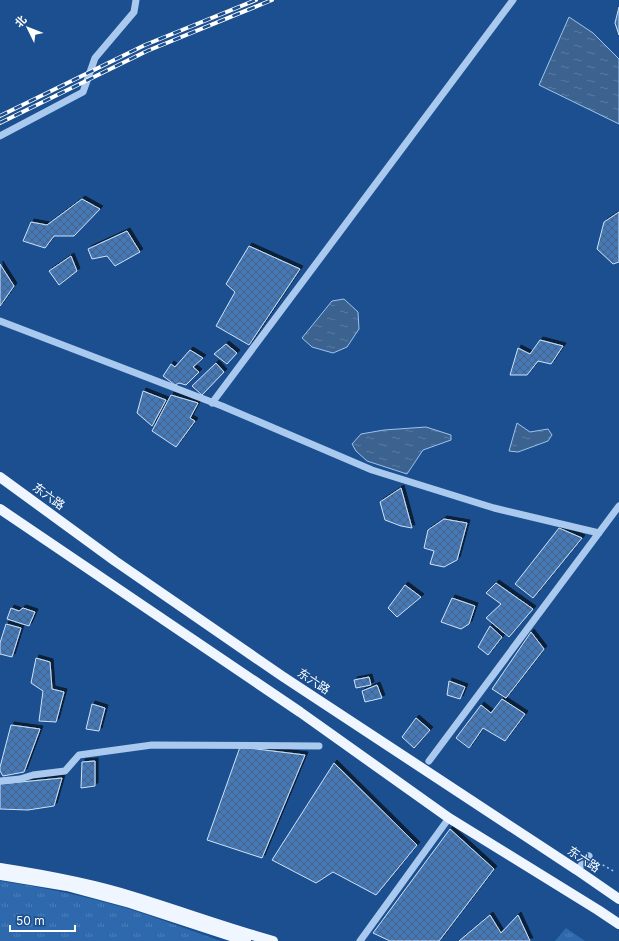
<svg xmlns="http://www.w3.org/2000/svg" width="619" height="941" font-family="Inter,'Noto Sans SC',sans-serif">
<style>
.park{fill:url(#park-tufts)}
.water{fill:url(#water-ripples);stroke:#9cc4f0}
.building{fill:url(#building-cross-hatch);stroke:#cfe3fa;filter:url(#shadow)}
.lines{fill:none;stroke-linecap:round;stroke-linejoin:round}
.path{stroke:#a9c9ee;stroke-width:1.5;stroke-dasharray:2 3;stroke-linecap:butt}
.minor{stroke:#a9c9ee;stroke-width:7}
.major{stroke:#f0f6ff;stroke-width:10}
.rail-casing{stroke:#fff;stroke-width:4}
.rail{stroke:#1b4f8f;stroke-width:2.5;stroke-dasharray:8;stroke-linecap:butt}
.labels{text-anchor:middle;dominant-baseline:central;stroke-width:3;stroke-linejoin:round;paint-order:stroke}
.street-label{font-size:12px;fill:#fff;stroke:#1b4f8f}
</style>
<defs>
<pattern id="park-tufts" width="24" height="20" patternUnits="userSpaceOnUse"><rect width="24" height="20" fill="#2e69ad"/><path d="M3 7l-1-3M5 7V3M7 7l1-3M15 17l-1-3M17 17v-4M19 17l1-3" fill="none" stroke="#4d80b9"/></pattern>
<pattern id="water-ripples" width="26" height="14" patternUnits="userSpaceOnUse"><rect width="26" height="14" fill="#3c6290"/><path d="M2 4q2-2 4 0t4 0M15 11q2-2 4 0t4 0" fill="none" stroke="#597aa1"/></pattern>
<pattern id="building-cross-hatch" width="8" height="8" patternUnits="userSpaceOnUse"><rect width="8" height="8" fill="#4478b7"/><path d="M0 0l8 8M0 8l8-8" fill="none" stroke="#486282"/></pattern>
<filter id="shadow"><feDropShadow dx="3" dy="-3" stdDeviation="0" flood-color="#0009"/></filter>
</defs>
<rect width="100%" height="100%" fill="#1b4f8f"/>
<path class="park" d="M0,881C42,887 84,896 126,908C158,918 189,930 221,941H0Z
M566,928L585,941H555Z"/>
<path class="water" d="M569,17L593,33L619,59V124L539,85Z
M344,299L358,312L359,329L347,347L333,353L312,347L302,338L332,301Z
M517,423L530,432L548,429L552,435L548,441L518,452L509,451Z
M426,427L451,435V440L423,450L407,474L367,461L356,451L352,444L361,434L384,430Z"/>
<path class="building" d="M619,7V35L615,23Z
M82,199L100,209L74,236H54L45,248L23,241L31,222L47,225Z
M619,212V262L613,264L597,249L604,222Z
M127,231L140,252L115,266L107,256L92,259L88,249Z
M249,246L300,269L249,345L216,326L235,292L226,284Z
M71,256L77,271L59,285L49,271Z
M0,264L14,286L0,306Z
M540,340L563,346L551,364L538,361L527,375H510L518,348L530,354Z
M226,344L237,353L227,364L214,354Z
M190,350L203,358L193,367L199,372L186,385L179,383L175,385L163,376L171,364L175,367Z
M216,363L224,372L202,395L192,386Z
M143,391L166,400L152,426L137,413Z
M171,395L198,403L190,418L195,421L176,447L152,431Z
M401,488L412,528L401,526L385,520L380,502Z
M444,519L467,523L457,560L444,567L430,564L434,551L424,548L428,530Z
M559,528L582,538L533,598L515,584Z
M496,583L533,609L509,637L486,618L501,604L486,593Z
M405,585L421,597L397,617L388,608Z
M452,598L475,606L469,624L461,629L441,622Z
M11,608L19,611L23,608L35,612L29,626L7,619Z
M6,624L21,628L12,657L0,654V643Z
M490,626L502,637L488,655L478,647Z
M531,632L544,649L506,698L492,689Z
M36,658L50,662L52,689L64,692L56,722L39,721L43,691L31,683Z
M369,677L371,685L356,688L354,680Z
M449,681L465,687L460,699L447,695Z
M377,685L382,698L365,702L362,691Z
M502,699L525,714L505,741L483,728L469,748L456,738L481,705L491,713Z
M92,704L105,708L99,731L86,729Z
M416,718L430,730L414,748L402,737Z
M11,725L40,729L24,772L3,776L0,771V767Z
M240,747L305,755L262,858L207,840Z
M95,761V786L81,788L82,762Z
M334,763L417,845L376,895L333,872L316,883L272,860Z
M62,778L54,806L28,810L0,809V784Z
M450,829L494,869L439,941H390L373,933Z
M490,915L501,933L518,915L530,941H459Z"/>
<g class="lines">
<path class="path" d="M594,860L615,872"/>
<path class="minor" d="M0,136L83,92L95,58L134,12L136,0
M0,321L222,406L372,470L494,508L599,533
M212,403L513,0
M429,761L619,506
M0,781L20,779L33,775L65,771L79,755L152,745L319,746
M577,870L589,856
M360,941L449,818"/>
<path class="major" d="M0,477L115,561L282,676L577,870L619,899
M0,509L300,712L449,818L598,910L619,924
M0,868C45,875 90,883 134,897C180,911 226,928 273,941
M0,875L67,886L130,903L246,941"/>
<g class="rail-casing">
<path id="rail" d="M0,116L145,45L256,0
M0,123L147,51L272,0"/>
</g>
<use href="#rail" class="rail"/>
</g>
<g class="labels">
<g class="street-label">
<text transform="translate(49 496) rotate(36)">东六路</text>
<text transform="translate(314 681) rotate(33)">东六路</text>
<text transform="translate(584 859) rotate(34)">东六路</text>
</g>
</g>
<g transform="translate(28 28) rotate(313)" stroke="#1b4f8f" stroke-width="3" paint-order="stroke">
<path d="M0-3L7 15L0 10L-7 15Z" fill="#ffffff"/>
<text y="-6" font-size="11" font-weight="bold" text-anchor="middle" fill="#ffffff">北</text>
</g>
<path d="M10 925v6h65v-6" fill="none" stroke="#ffffff" stroke-width="2"/>
<text x="16" y="925" font-size="12" fill="#ffffff" stroke="#1b4f8f" stroke-width="3" paint-order="stroke">50 m</text>
</svg>
